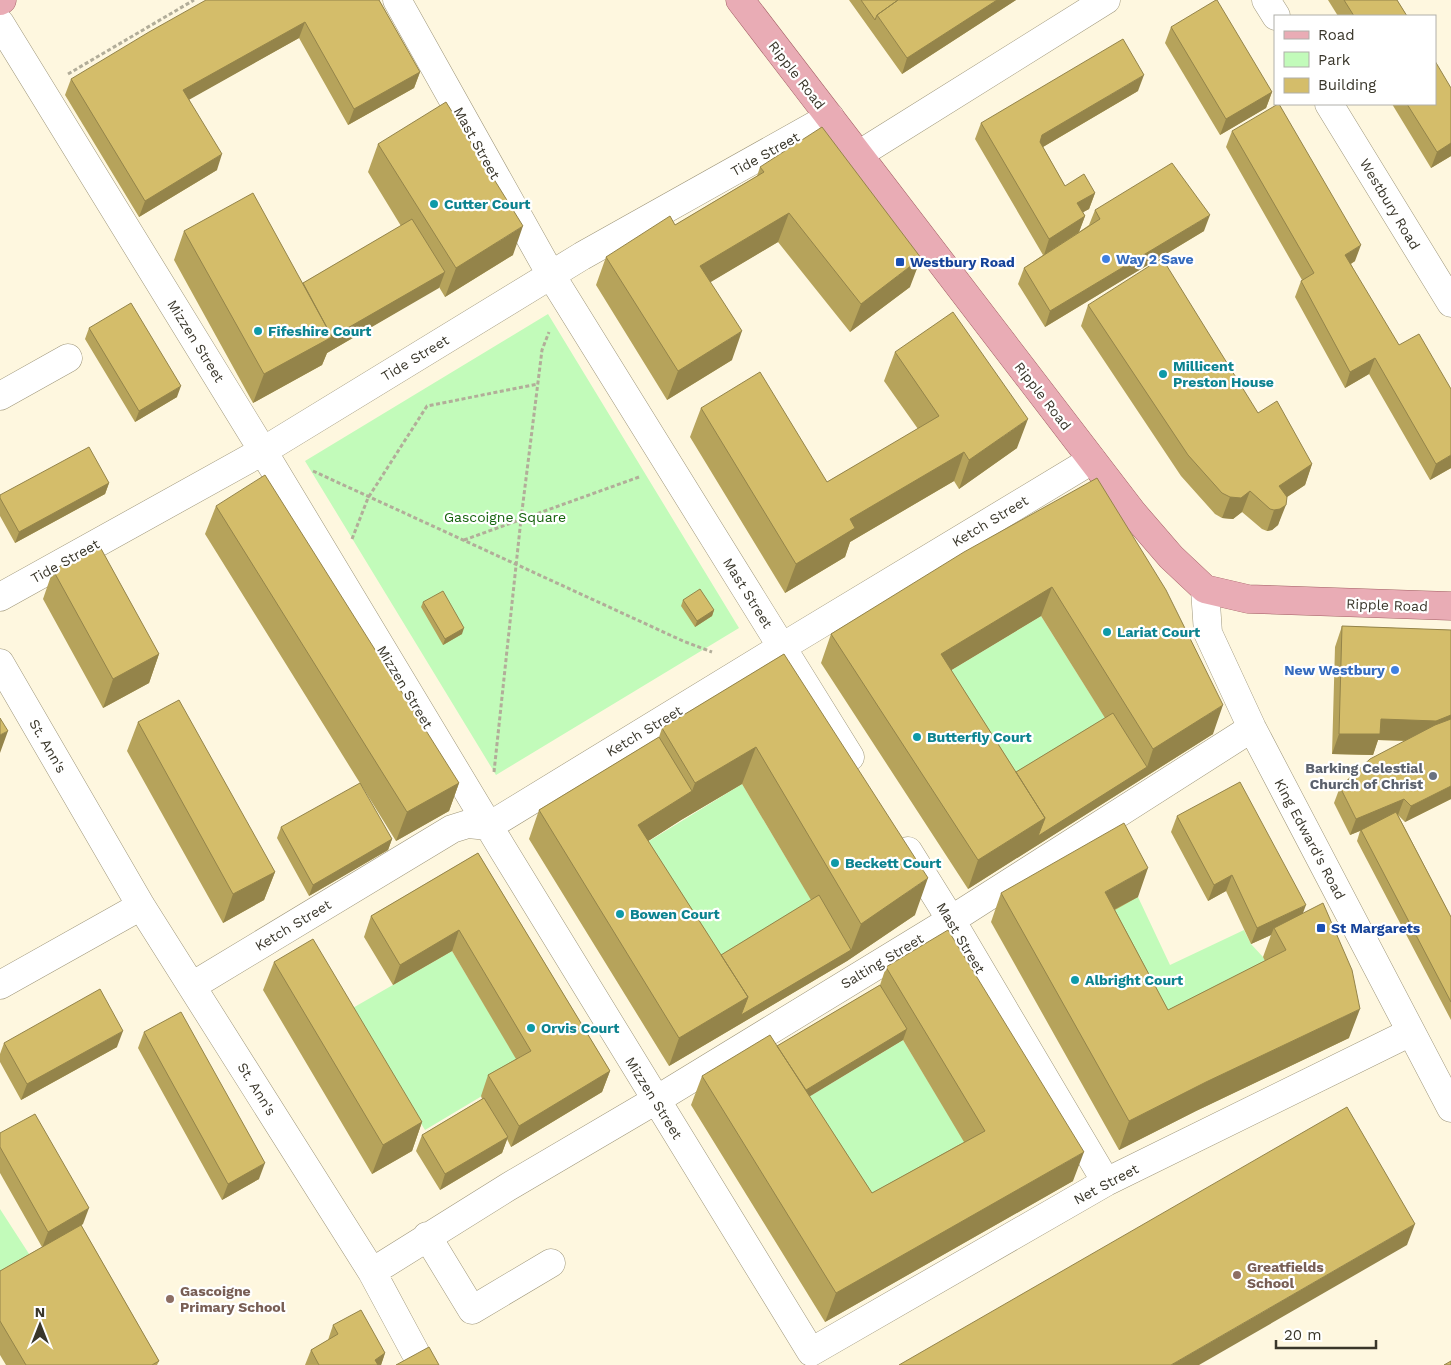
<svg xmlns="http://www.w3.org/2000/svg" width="1451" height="1365" font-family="'Work Sans',sans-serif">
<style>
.green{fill:#c2fbba}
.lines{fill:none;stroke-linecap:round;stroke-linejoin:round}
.minor-casing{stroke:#9e967a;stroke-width:29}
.major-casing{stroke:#a25f64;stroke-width:29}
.path{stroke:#b2ad99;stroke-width:3;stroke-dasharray:4 2.5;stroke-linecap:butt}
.minor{stroke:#fff;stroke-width:28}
.major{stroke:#e9acb5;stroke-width:28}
.wall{fill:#b6a35b;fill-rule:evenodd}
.shaded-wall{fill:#94844a}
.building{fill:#d4bd6a;stroke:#94844a}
.culture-dot{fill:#0f9aa8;stroke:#fff;stroke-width:2}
.shop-dot{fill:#3f7fe0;stroke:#fff;stroke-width:2}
.transit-dot{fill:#1a4fb4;stroke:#fff;stroke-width:2}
.worship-dot{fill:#6b7280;stroke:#fff;stroke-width:2}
.education-dot{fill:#8d6e63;stroke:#fff;stroke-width:2}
.labels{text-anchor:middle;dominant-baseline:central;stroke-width:4.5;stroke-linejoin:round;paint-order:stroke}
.street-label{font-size:14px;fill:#39362a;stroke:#fff}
.culture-label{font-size:14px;font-weight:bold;fill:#0d838f;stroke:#fff;text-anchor:start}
.shop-label{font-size:14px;font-weight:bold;fill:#366cbe;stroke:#fff;text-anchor:start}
.transit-label{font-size:14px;font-weight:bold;fill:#164399;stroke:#fff;text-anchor:start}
.park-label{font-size:14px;fill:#16630d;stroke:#fff}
.worship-label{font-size:14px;font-weight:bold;fill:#5b616d;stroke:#fff;text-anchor:end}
.education-label{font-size:14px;font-weight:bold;fill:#785e54;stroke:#fff;text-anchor:start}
</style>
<rect width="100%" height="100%" fill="#fef7df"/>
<path class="green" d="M548,314L739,628L496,775L305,461Z
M1041,616L1109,724L998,792L930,683Z
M742,784L815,906L704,974L628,854Z
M1138,897L1170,965L1244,930L1251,944L1263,957L1275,979L1157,1038L1094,920Z
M452,951L524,1071L425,1130L351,1009Z
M903,1040L975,1159L861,1222L789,1109Z
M0,1209L31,1257L0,1274Z"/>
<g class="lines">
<g class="minor-casing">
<path id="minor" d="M397,0L551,275L850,757
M1266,0L1276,16
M0,23L263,451L502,848L811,1352L1106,1182L1411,1032
M1329,104L1451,303
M858,155L1106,0
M0,396L68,358
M1205,589L1208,633L1252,728L1451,1108
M0,597L263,451L582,256L830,117
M0,663L141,906L372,1272L415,1352
M908,851L951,920L1106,1182
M0,985L141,906
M192,986L452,829L468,824L489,826L782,647L1092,460
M427,1236L472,1310L551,1263
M372,1272L508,1187L656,1100L951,920L1252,728"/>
</g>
<g class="major-casing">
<path id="major" d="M740,0L1133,513L1171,557L1205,589L1248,599L1451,606
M0,1L2,0"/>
</g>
<path class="path" d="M68,74L194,0
M313,471L683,641L712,652
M352,539L368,498L427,406L538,384
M464,540L639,477
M494,772L521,519L542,350L549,332"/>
<use href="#minor" class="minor"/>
<use href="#major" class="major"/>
</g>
<path class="wall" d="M379,0L420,72L414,88L348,125L299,38L189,99L217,170L139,217L65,95L71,79Z
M849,0H1016L902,74Z
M1328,0H1397L1407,16H1338Z
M1171,27L1272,92L1266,108L1220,135L1165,43Z
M1451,88V156L1431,168L1392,104H1435Z
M1138,91L1043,147L1065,186L1095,193L1089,209L1083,212L1085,216L1079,232L1089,225L1095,210L1204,231L1045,327L1018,284L1024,268L1043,255L975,139L981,123Z
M1232,131L1355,261L1351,264L1451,468L1430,480L1369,374L1345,388L1295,297L1301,281L1302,280L1226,147Z
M378,144L513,255L445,297L439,287L327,353L322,365L253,403L174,260L184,231L303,283L401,226L368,172Z
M760,167L910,287L850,332L778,242L710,282L732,360L667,400L596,285L606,257L675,225L757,176Z
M1088,305L1258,413L1312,464L1305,485L1287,497L1278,525L1272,530L1267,531L1262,529L1242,512L1233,519L1222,518L1215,514L1181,476L1081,326Z
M89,328L177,397L135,422L85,339Z
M895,352L1017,448L959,489L954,481L850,542L845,557L785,593L690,437L701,408L827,482L918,429L884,381Z
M1097,478L1213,734L968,889L821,663L831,634ZM1041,616L1105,718L1016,772L951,670Z
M109,483L105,494L15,543L0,516V495Z
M216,506L459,783L449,811L396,841L205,534Z
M53,570L159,654L149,683L103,708L43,599Z
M683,600L714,610L712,616L695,627L681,606Z
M423,602L462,634L443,645L421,607Z
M1342,626L1451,630V799L1405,822L1398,815L1451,917V1020L1357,841L1360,831L1350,835L1334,803L1340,787L1405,741L1378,740L1373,755L1332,754L1335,647Z
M784,654L915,915L847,961L669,1066L529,839L539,810L659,737L662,728ZM742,784L811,900L721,955L648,841L681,820Z
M138,722L275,872L264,900L223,923L127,751Z
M1177,816L1303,913L1349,1038L1196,1111L1119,1150L991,922L1001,893L1138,897L1115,910L1168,1010L1265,961L1263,957L1271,935L1251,944L1226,891L1208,901L1171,832Z
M281,827L392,839L388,850L309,896L277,838Z
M478,853L610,1071L602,1092L511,1147L507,1139L502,1153L440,1190L416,1151L422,1135L482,1099L481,1096L488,1075L516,1059L452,951L393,985L364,937L371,916Z
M274,962L422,1122L412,1151L372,1174L263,990Z
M886,967L1073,1181L825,1322L691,1105L702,1076L777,1046L880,985ZM903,1040L964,1142L872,1193L809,1096Z
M144,1032L259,1179L222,1200L138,1048Z
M4,1043L117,1047L21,1100L0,1062V1054Z
M0,1133L83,1224L81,1225L159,1361L157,1365H6L0,1355V1271L42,1247L0,1173Z
M333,1325L385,1353L381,1365H305L311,1350L328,1340Z"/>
<path class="shaded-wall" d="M997,0H1016L902,74L907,58Z
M305,22L299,38L178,106L183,90Z
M420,72L414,88L348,125L354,109Z
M1144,75L1138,91L1036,151L1042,135Z
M1272,92L1266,108L1220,135L1226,119Z
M1451,143V156L1431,168L1437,152Z
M222,154L217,170L139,217L145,201Z
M1095,193L1089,209L1071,219L1077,203Z
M789,213L778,242L689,295L700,266Z
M1210,215L1204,231L1045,327L1050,311Z
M1085,216L1079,232L1044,255L1049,239Z
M523,226L513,255L445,297L456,268Z
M1361,245L1355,261L1339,271L1345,255Z
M921,258L910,287L850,332L861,304Z
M445,272L439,288L327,353L322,365L253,403L264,374Z
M742,331L732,360L667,400L678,371Z
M1375,358L1369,374L1345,388L1350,372Z
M181,386L177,397L135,422L139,411Z
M1028,419L1017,448L959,489L969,460Z
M964,452L954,481L850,542L845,557L785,593L796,564L850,519Z
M1451,455V468L1430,480L1436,464Z
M1312,464L1305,485L1272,507L1279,486Z
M109,483L105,494L15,543L19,532Z
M1250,491L1242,512L1233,519L1222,518L1230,497Z
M1286,505L1278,525L1272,530L1267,531L1274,510Z
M1052,587L1041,616L930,683L941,654Z
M714,610L712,616L695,627L697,621Z
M464,628L462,634L443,645L445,639Z
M159,654L149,683L103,708L113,679Z
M1223,705L1213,734L968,889L978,860L1045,818L1147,767L1153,749Z
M1451,715V733L1428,741L1378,740L1373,755L1332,754L1339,734L1381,719Z
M8,731L0,753V735Z
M756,747L742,784L681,820L628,854L638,825L692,791L695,783Z
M459,783L449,811L396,841L407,812Z
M1451,786V799L1405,822L1411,806Z
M1404,799L1398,815L1350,835L1356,819Z
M392,839L388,850L309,896L313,885Z
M1148,868L1138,897L1094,920L1105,892Z
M275,872L264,900L223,923L233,894Z
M1232,875L1226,891L1208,901L1214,885Z
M928,878L915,915L847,961L669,1066L679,1038L748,997L851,950L861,924Z
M1306,905L1300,921L1274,928L1271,935L1251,944L1257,928Z
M459,930L452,951L393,985L400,965Z
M1360,1009L1349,1038L1196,1111L1119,1150L1129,1121L1206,1082Z
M907,1029L903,1040L789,1109L793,1098Z
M123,1031L117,1047L21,1100L27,1084Z
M610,1071L602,1092L511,1147L519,1126Z
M422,1122L412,1151L372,1174L383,1145Z
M508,1137L502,1153L440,1190L445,1174Z
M1084,1152L1073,1181L825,1322L836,1293Z
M265,1163L259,1179L222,1200L228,1184Z
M89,1208L83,1224L42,1248L48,1232Z
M1415,1224L1407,1245L1199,1365H1171Z
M385,1353L381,1365H373L375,1360Z"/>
<path class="building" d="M206,0H379L420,72L354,109L305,22L183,90L222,154L145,201L71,79L149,32Z
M861,0H898L877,15L875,20Z
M898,0H997L907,58L877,15Z
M1216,0H1217L1272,92L1226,119L1171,27Z
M1344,0H1397L1407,16H1354Z
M1123,39L1144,75L1042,135L1040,142L1065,186L1084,174L1095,193L1077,203L1085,216L1049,239L981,123Z
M1435,61L1451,88V143L1437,152L1407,104H1435Z
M446,102L523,226L456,268L378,144Z
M1278,104H1279L1361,245L1345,255L1399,345L1419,334L1451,389V455L1436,464L1375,358L1350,372L1301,281L1314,273L1232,131Z
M822,127L921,258L861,304L789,213L700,266L742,331L678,371L606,257L670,216L675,225L764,172L760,167Z
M1172,163L1210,215L1050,311L1024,268L1100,219L1095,210Z
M253,193L332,337L264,374L184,231Z
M412,219L445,272L332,337L303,283Z
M1162,258L1258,413L1277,401L1312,464L1279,486L1287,497L1286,505L1280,509L1274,510L1270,509L1250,491L1241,498L1230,497L1222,493L1188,455L1088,305Z
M131,303L181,386L139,411L89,328Z
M953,312L1028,419L969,460L964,452L850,519L855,528L796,564L701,408L760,372L827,482L939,416L895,352Z
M89,447L109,483L19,532L0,498V495Z
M265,475L459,783L407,812L216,506Z
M1097,478L1166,590L1223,705L1153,749L1052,587L941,654L1045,818L978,860L831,634L964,552Z
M99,545L159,654L113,679L53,570Z
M700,589L714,610L697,621L683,600Z
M443,591L464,628L445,639L423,602Z
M1342,626L1451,630V715L1436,721L1381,719L1380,734H1339Z
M784,654L928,878L861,924L756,747L695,783L662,728Z
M179,700L275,872L233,894L138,722Z
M1113,713L1147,767L1038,836L1045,818L1016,772Z
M0,718L8,731L0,735Z
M1451,719V786L1411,806L1404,799L1356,819L1340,787L1370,759L1435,725Z
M659,737L692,791L638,825L748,997L679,1038L539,810Z
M1240,782L1306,905L1257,928L1232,875L1214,885L1177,816Z
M360,783L392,839L313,885L281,827Z
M1396,812L1451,917V1002L1361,830Z
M1124,823L1148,868L1105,892L1168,1010L1286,950L1274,928L1323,903L1352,970L1360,1009L1206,1082L1129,1121L1001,893Z
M478,853L610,1071L519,1126L488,1075L531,1051L459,930L400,965L371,916Z
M819,895L851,950L741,1015L748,997L721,955Z
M948,930L1084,1152L836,1293L702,1076L770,1035L872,1193L985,1131L886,967Z
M313,939L422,1122L383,1145L274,962Z
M880,985L907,1029L806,1090L777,1046Z
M100,989L123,1031L27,1084L4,1043Z
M181,1012L265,1163L228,1184L144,1032Z
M484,1098L508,1137L445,1174L422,1135Z
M1347,1107L1415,1224L1171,1365H899Z
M35,1114L89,1208L48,1232L0,1147V1133Z
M81,1225L159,1361L152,1365H26L0,1321V1271Z
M361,1310L385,1353L375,1360L378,1365H319L311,1350L338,1334L333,1325Z
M429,1347L439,1365H396Z
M1451,1361V1365H1444Z"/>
<g class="culture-dot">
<circle cx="434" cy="204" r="5"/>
<circle cx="258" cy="331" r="5"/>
<circle cx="1163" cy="374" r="5"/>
<circle cx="1107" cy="632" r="5"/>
<circle cx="917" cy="737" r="5"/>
<circle cx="835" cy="863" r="5"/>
<circle cx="620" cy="914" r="5"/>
<circle cx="1075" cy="980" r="5"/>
<circle cx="531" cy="1028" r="5"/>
</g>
<g class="shop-dot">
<circle cx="1106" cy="259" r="5"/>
<circle cx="1395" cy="670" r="5"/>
</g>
<g class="transit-dot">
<rect x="895" y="257" width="10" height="10" rx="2.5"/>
<rect x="1316" y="923" width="10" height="10" rx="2.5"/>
</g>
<circle class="worship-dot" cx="1433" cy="776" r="5"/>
<g class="education-dot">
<circle cx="1237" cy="1275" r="5"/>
<circle cx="170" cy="1299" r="5"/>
</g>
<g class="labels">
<g class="street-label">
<text transform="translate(797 75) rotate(52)">Ripple Road</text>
<text transform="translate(477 143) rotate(61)">Mast Street</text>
<text transform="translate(765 154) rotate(-29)">Tide Street</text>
<text transform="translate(1390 204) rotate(59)">Westbury Road</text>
<text transform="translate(196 341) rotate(58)">Mizzen Street</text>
<text transform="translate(415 358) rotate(-31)">Tide Street</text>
<text transform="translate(1043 396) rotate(52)">Ripple Road</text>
<text transform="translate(990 521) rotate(-31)">Ketch Street</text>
<text transform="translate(65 561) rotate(-29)">Tide Street</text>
<text transform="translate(748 593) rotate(58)">Mast Street</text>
<text transform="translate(1387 605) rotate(2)">Ripple Road</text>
<text transform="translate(405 687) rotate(59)">Mizzen Street</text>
<text transform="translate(644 731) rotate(-31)">Ketch Street</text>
<text transform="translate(48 746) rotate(60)">St. Ann's</text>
<text transform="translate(1310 839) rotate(62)">King Edward's Road</text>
<text transform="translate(293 925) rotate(-31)">Ketch Street</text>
<text transform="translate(961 938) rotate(59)">Mast Street</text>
<text transform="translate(882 961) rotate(-31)">Salting Street</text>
<text transform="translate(257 1089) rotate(58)">St. Ann's</text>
<text transform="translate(654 1098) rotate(58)">Mizzen Street</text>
<text transform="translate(1106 1184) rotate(-28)">Net Street</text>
</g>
<g class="culture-label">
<text x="444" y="204">Cutter Court</text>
<text x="268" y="331">Fifeshire Court</text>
<text x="1173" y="366">Millicent<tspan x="1173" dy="16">Preston House</tspan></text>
<text x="1117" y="632">Lariat Court</text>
<text x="927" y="737">Butterfly Court</text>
<text x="845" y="863">Beckett Court</text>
<text x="630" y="914">Bowen Court</text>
<text x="1085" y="980">Albright Court</text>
<text x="541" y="1028">Orvis Court</text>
</g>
<g class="shop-label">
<text x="1116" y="259">Way 2 Save</text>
<text x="1385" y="670" text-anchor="end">New Westbury</text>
</g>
<g class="transit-label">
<text x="910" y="262">Westbury Road</text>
<text x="1331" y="928">St Margarets</text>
</g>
<g class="park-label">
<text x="505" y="517">Gascoigne Square</text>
</g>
<g class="worship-label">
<text x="1423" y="768">Barking Celestial<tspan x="1423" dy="16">Church of Christ</tspan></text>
</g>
<g class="education-label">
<text x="1247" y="1267">Greatfields<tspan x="1247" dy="16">School</tspan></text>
<text x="180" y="1291">Gascoigne<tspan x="180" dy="16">Primary School</tspan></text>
</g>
</g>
<rect x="1274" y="15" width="162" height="90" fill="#ffffff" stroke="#b0afaa"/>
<rect x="1284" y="31" width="25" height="8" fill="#e9acb5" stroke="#b0afaa"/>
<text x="1318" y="40" font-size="15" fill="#39362a">Road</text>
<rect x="1284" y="52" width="25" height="15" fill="#c2fbba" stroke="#b0afaa"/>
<text x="1318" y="65" font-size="15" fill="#39362a">Park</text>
<rect x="1284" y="78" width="25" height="15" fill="#d4bd6a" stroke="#b0afaa"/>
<text x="1318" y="90" font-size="15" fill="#39362a">Building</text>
<g transform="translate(40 1325)" stroke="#ffffff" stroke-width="4" paint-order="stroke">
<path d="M0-4L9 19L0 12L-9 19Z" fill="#39362a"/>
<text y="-8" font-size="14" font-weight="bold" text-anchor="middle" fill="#39362a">N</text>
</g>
<path d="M1276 1340v8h100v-8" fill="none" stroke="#39362a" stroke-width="2.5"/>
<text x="1284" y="1340" font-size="15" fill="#39362a" stroke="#ffffff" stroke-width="4" paint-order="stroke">20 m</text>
</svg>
